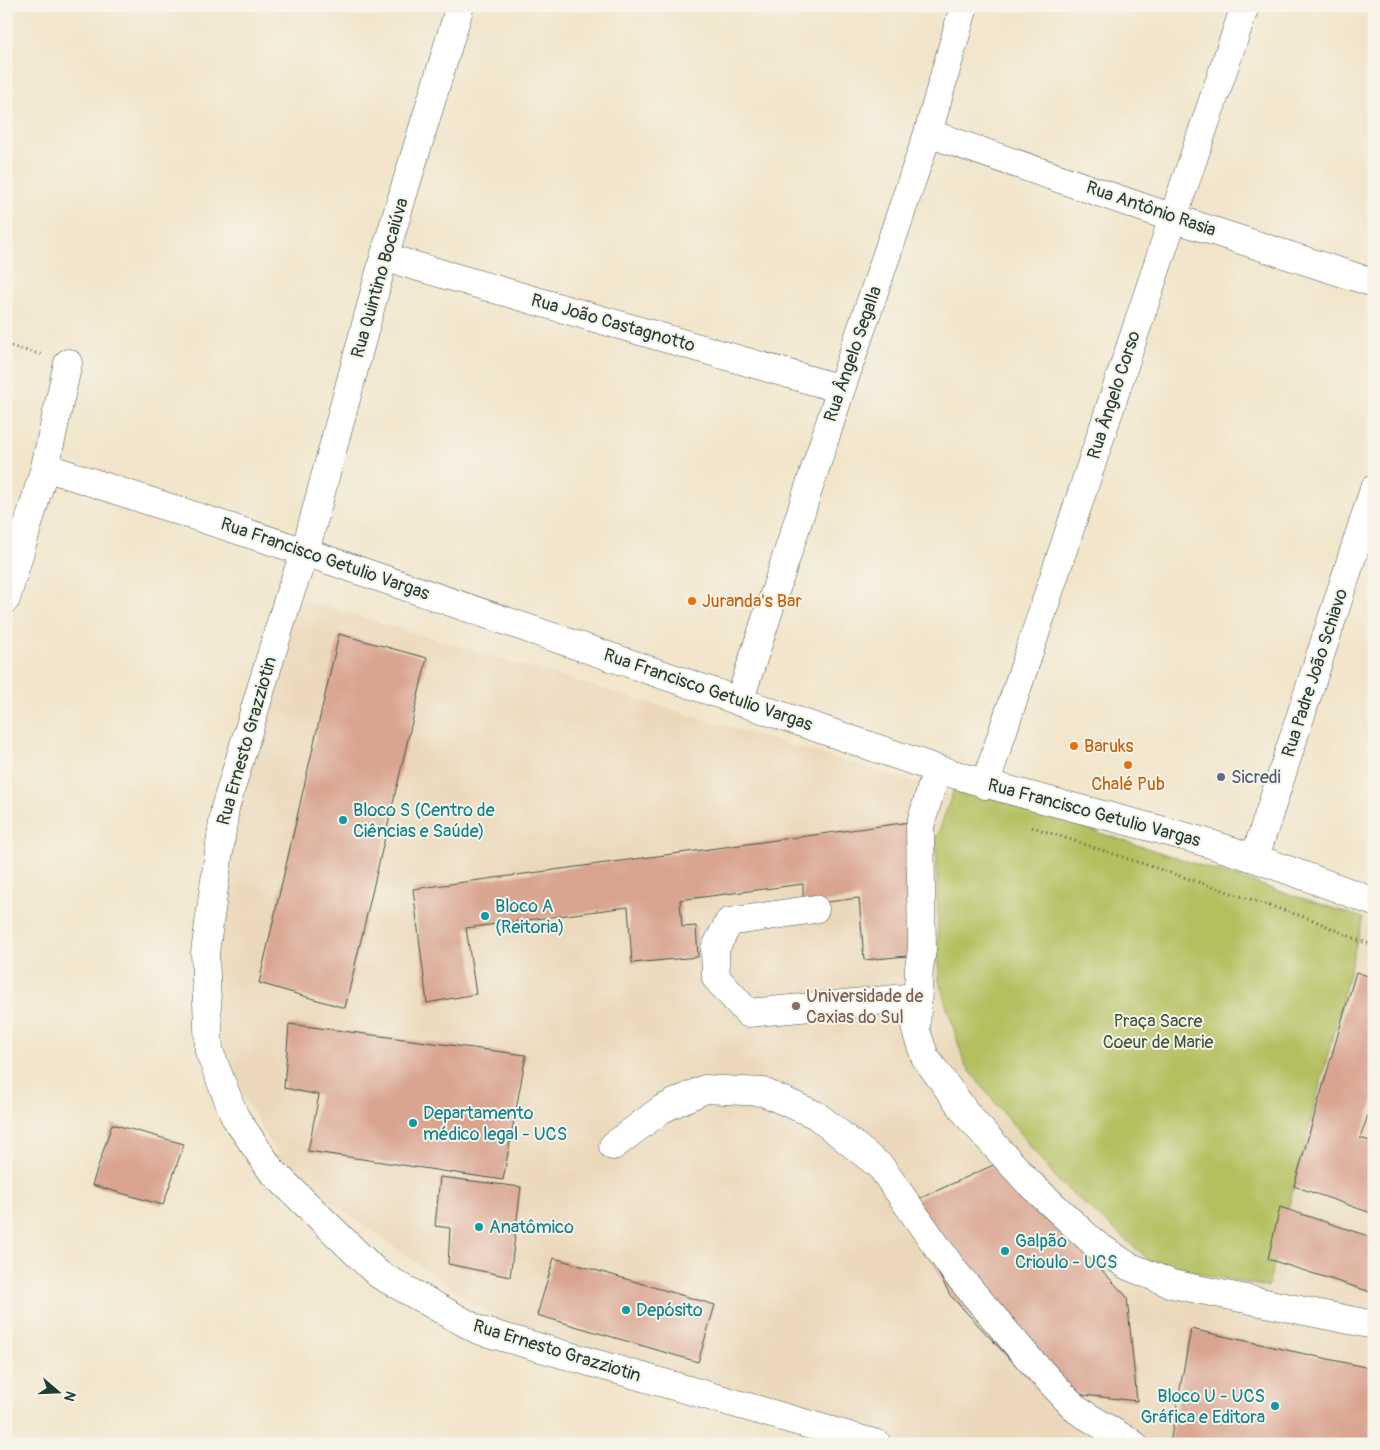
<svg xmlns="http://www.w3.org/2000/svg" width="1380" height="1450" font-family="Pangolin,sans-serif">
<style>
.built{fill:#ebd8ba}
.green{fill:#b4c061;stroke:#6a7e4a}
.building{fill:#d9a490}
.lines{fill:none;stroke-linecap:round;stroke-linejoin:round}
.minor-casing{stroke:#3f564b;stroke-width:29}
.path{stroke:#3f564b;stroke-width:3;stroke-dasharray:1 4;stroke-linecap:butt}
.minor{stroke:#fff;stroke-width:28}
.food-dot{fill:#e8710a;stroke:#f7f3e8;stroke-width:2}
.service-dot{fill:#5c6f8a;stroke:#f7f3e8;stroke-width:2}
.culture-dot{fill:#0f9aa8;stroke:#f7f3e8;stroke-width:2}
.education-dot{fill:#8d6e63;stroke:#f7f3e8;stroke-width:2}
.labels{text-anchor:middle;dominant-baseline:central;stroke-width:4;stroke-linejoin:round;paint-order:stroke}
.street-label{font-size:18px;fill:#1f3d34;stroke:#f7f3e8}
.food-label{font-size:18px;fill:#c56008;stroke:#f7f3e8;text-anchor:start}
.service-label{font-size:18px;fill:#4e5e75;stroke:#f7f3e8;text-anchor:start}
.culture-label{font-size:18px;fill:#0d838f;stroke:#f7f3e8;text-anchor:start}
.education-label{font-size:18px;fill:#785e54;stroke:#f7f3e8;text-anchor:start}
.park-label{font-size:18px;fill:#3d573d;stroke:#f7f3e8}
</style>
<rect width="100%" height="100%" fill="#f7f3e8"/>
<filter id="ink" filterUnits="userSpaceOnUse"><feTurbulence type="fractalNoise" baseFrequency=".02" numOctaves="2"/><feDisplacementMap in="SourceGraphic" scale="10" xChannelSelector="R" yChannelSelector="G"/><feConvolveMatrix kernelMatrix="1 2 1 2 8 2 1 2 1" color-interpolation-filters="sRGB"/></filter>
<filter id="wash" filterUnits="userSpaceOnUse"><feTurbulence type="fractalNoise" baseFrequency=".0096" numOctaves="4" result="noise"/><feDisplacementMap in="SourceGraphic" scale="20" xChannelSelector="R" yChannelSelector="G"/><feGaussianBlur stdDeviation="1.12" result="paint"/><feColorMatrix in="noise" values="0 0 0 0 0 0 0 0 0 0 0 0 0 0 0 0 0 1.4 0 .05"/><feComposite in="paint" operator="in"/></filter>
<g filter="url(#wash)">
<rect width="100%" height="100%" fill="#f2e5cb"/>
<path class="built" d="M290,596L1374,919V1444H892L499,1321L286,1170L224,1063L211,949L227,808Z"/>
<path class="green" d="M955,786L1363,918L1268,1287L1155,1265L1057,1180L965,1065L939,981L936,839Z"/>
<g id="blocks">
<path class="building" d="M339,634L427,658L345,1008L259,983Z
M910,822L918,955L864,960L859,898L803,905V884L680,900L682,927L696,926L698,957L632,963L628,907L466,928L476,994L427,1003L413,889Z
M1356,972L1374,978V1098L1360,1138L1374,1142V1214L1294,1186Z
M289,1024L526,1055L503,1180L308,1151L319,1095L284,1088Z
M112,1124L184,1144L163,1205L92,1185Z
M1000,1162L1127,1297L1137,1401L1039,1390L950,1295L903,1206Z
M440,1177L521,1187L510,1277L448,1264L450,1228L435,1226Z
M1280,1207L1374,1238V1293L1268,1259Z
M554,1258L715,1305L698,1362L537,1315Z
M1191,1329L1374,1369V1444L1170,1443Z"/>
</g>
</g>
<g filter="url(#ink)">
<use href="#blocks" fill-opacity="0" stroke="#3f564b" stroke-width="1"/>
<g class="lines">
<g class="minor-casing">
<path id="minor" d="M460,6L384,257L305,552L289,596L225,808L205,953L209,1051L235,1117L271,1170L378,1274L478,1330L877,1444
M928,133L1173,218L1374,283
M384,257L841,389
M45,467L305,552L937,769C1022,796 1108,815 1194,839C1255,857 1314,879 1374,902
M6,599L45,467L68,363
M739,702L841,389L928,133L964,6
M937,769L920,826L922,949L919,968L916,1031L925,1057L969,1117L1029,1183L1094,1243L1128,1266L1172,1284L1374,1325
M985,785L1173,218L1245,6
M1255,857L1374,489
M815,909L729,922L715,949L716,978L748,1013L917,997
M613,1146L662,1109L705,1089L763,1092L816,1115L881,1167L955,1272L1030,1360L1077,1410L1133,1444"/>
</g>
<path class="path" d="M6,345L43,355
M1032,827L1313,920L1358,940L1374,945"/>
<use href="#minor" class="minor"/>
</g>
</g>
<g class="food-dot">
<circle cx="692" cy="601" r="5"/>
<circle cx="1074" cy="746" r="5"/>
<circle cx="1128" cy="765" r="5"/>
</g>
<circle class="service-dot" cx="1221" cy="777" r="5"/>
<g class="culture-dot">
<circle cx="343" cy="820" r="5"/>
<circle cx="485" cy="916" r="5"/>
<circle cx="413" cy="1123" r="5"/>
<circle cx="479" cy="1227" r="5"/>
<circle cx="1005" cy="1251" r="5"/>
<circle cx="626" cy="1310" r="5"/>
<circle cx="1275" cy="1406" r="5"/>
</g>
<circle class="education-dot" cx="796" cy="1006" r="5"/>
<g class="labels">
<g class="street-label">
<text transform="translate(1151 209) rotate(19)">Rua Antônio Rasia</text>
<text transform="translate(380 278) rotate(-74)">Rua Quintino Bocaiúva</text>
<text transform="translate(613 323) rotate(16)">Rua João Castagnotto</text>
<text transform="translate(853 354) rotate(-71)">Rua Ângelo Segalla</text>
<text transform="translate(1114 395) rotate(-72)">Rua Ângelo Corso</text>
<text transform="translate(325 559) rotate(19)">Rua Francisco Getulio Vargas</text>
<text transform="translate(1315 673) rotate(-72)">Rua Padre João Schiavo</text>
<text transform="translate(708 690) rotate(19)">Rua Francisco Getulio Vargas</text>
<text transform="translate(247 741) rotate(-74)">Rua Ernesto Grazziotin</text>
<text transform="translate(1094 813) rotate(15)">Rua Francisco Getulio Vargas</text>
<text transform="translate(557 1351) rotate(17)">Rua Ernesto Grazziotin</text>
</g>
<g class="food-label">
<text x="702" y="601">Juranda's Bar</text>
<text x="1084" y="746">Baruks</text>
<text x="1128" y="784" text-anchor="middle">Chalé Pub</text>
</g>
<g class="service-label">
<text x="1231" y="777">Sicredi</text>
</g>
<g class="culture-label">
<text x="353" y="810">Bloco S (Centro de<tspan x="353" dy="21">Ciências e Saúde)</tspan></text>
<text x="495" y="906">Bloco A<tspan x="495" dy="21">(Reitoria)</tspan></text>
<text x="423" y="1113">Departamento<tspan x="423" dy="21">médico legal - UCS</tspan></text>
<text x="489" y="1227">Anatômico</text>
<text x="1015" y="1241">Galpão<tspan x="1015" dy="21">Crioulo - UCS</tspan></text>
<text x="636" y="1310">Depósito</text>
<text x="1265" y="1396" text-anchor="end">Bloco U - UCS<tspan x="1265" dy="21">Gráfica e Editora</tspan></text>
</g>
<g class="education-label">
<text x="806" y="996">Universidade de<tspan x="806" dy="21">Caxias do Sul</tspan></text>
</g>
<g class="park-label">
<text x="1158" y="1021">Praça Sacre<tspan x="1158" dy="21">Coeur de Marie</tspan></text>
</g>
</g>
<rect width="1380" height="1450" fill="none" stroke="#f7f3e8" stroke-width="25"/>
<g transform="translate(58 1392) rotate(109)" stroke="#f7f3e8" stroke-width="4" paint-order="stroke">
<path d="M0-4L9 19L0 12L-9 19Z" fill="#1f3d34"/>
<text y="-8" font-size="14" font-weight="bold" text-anchor="middle" fill="#1f3d34">N</text>
</g>
</svg>
